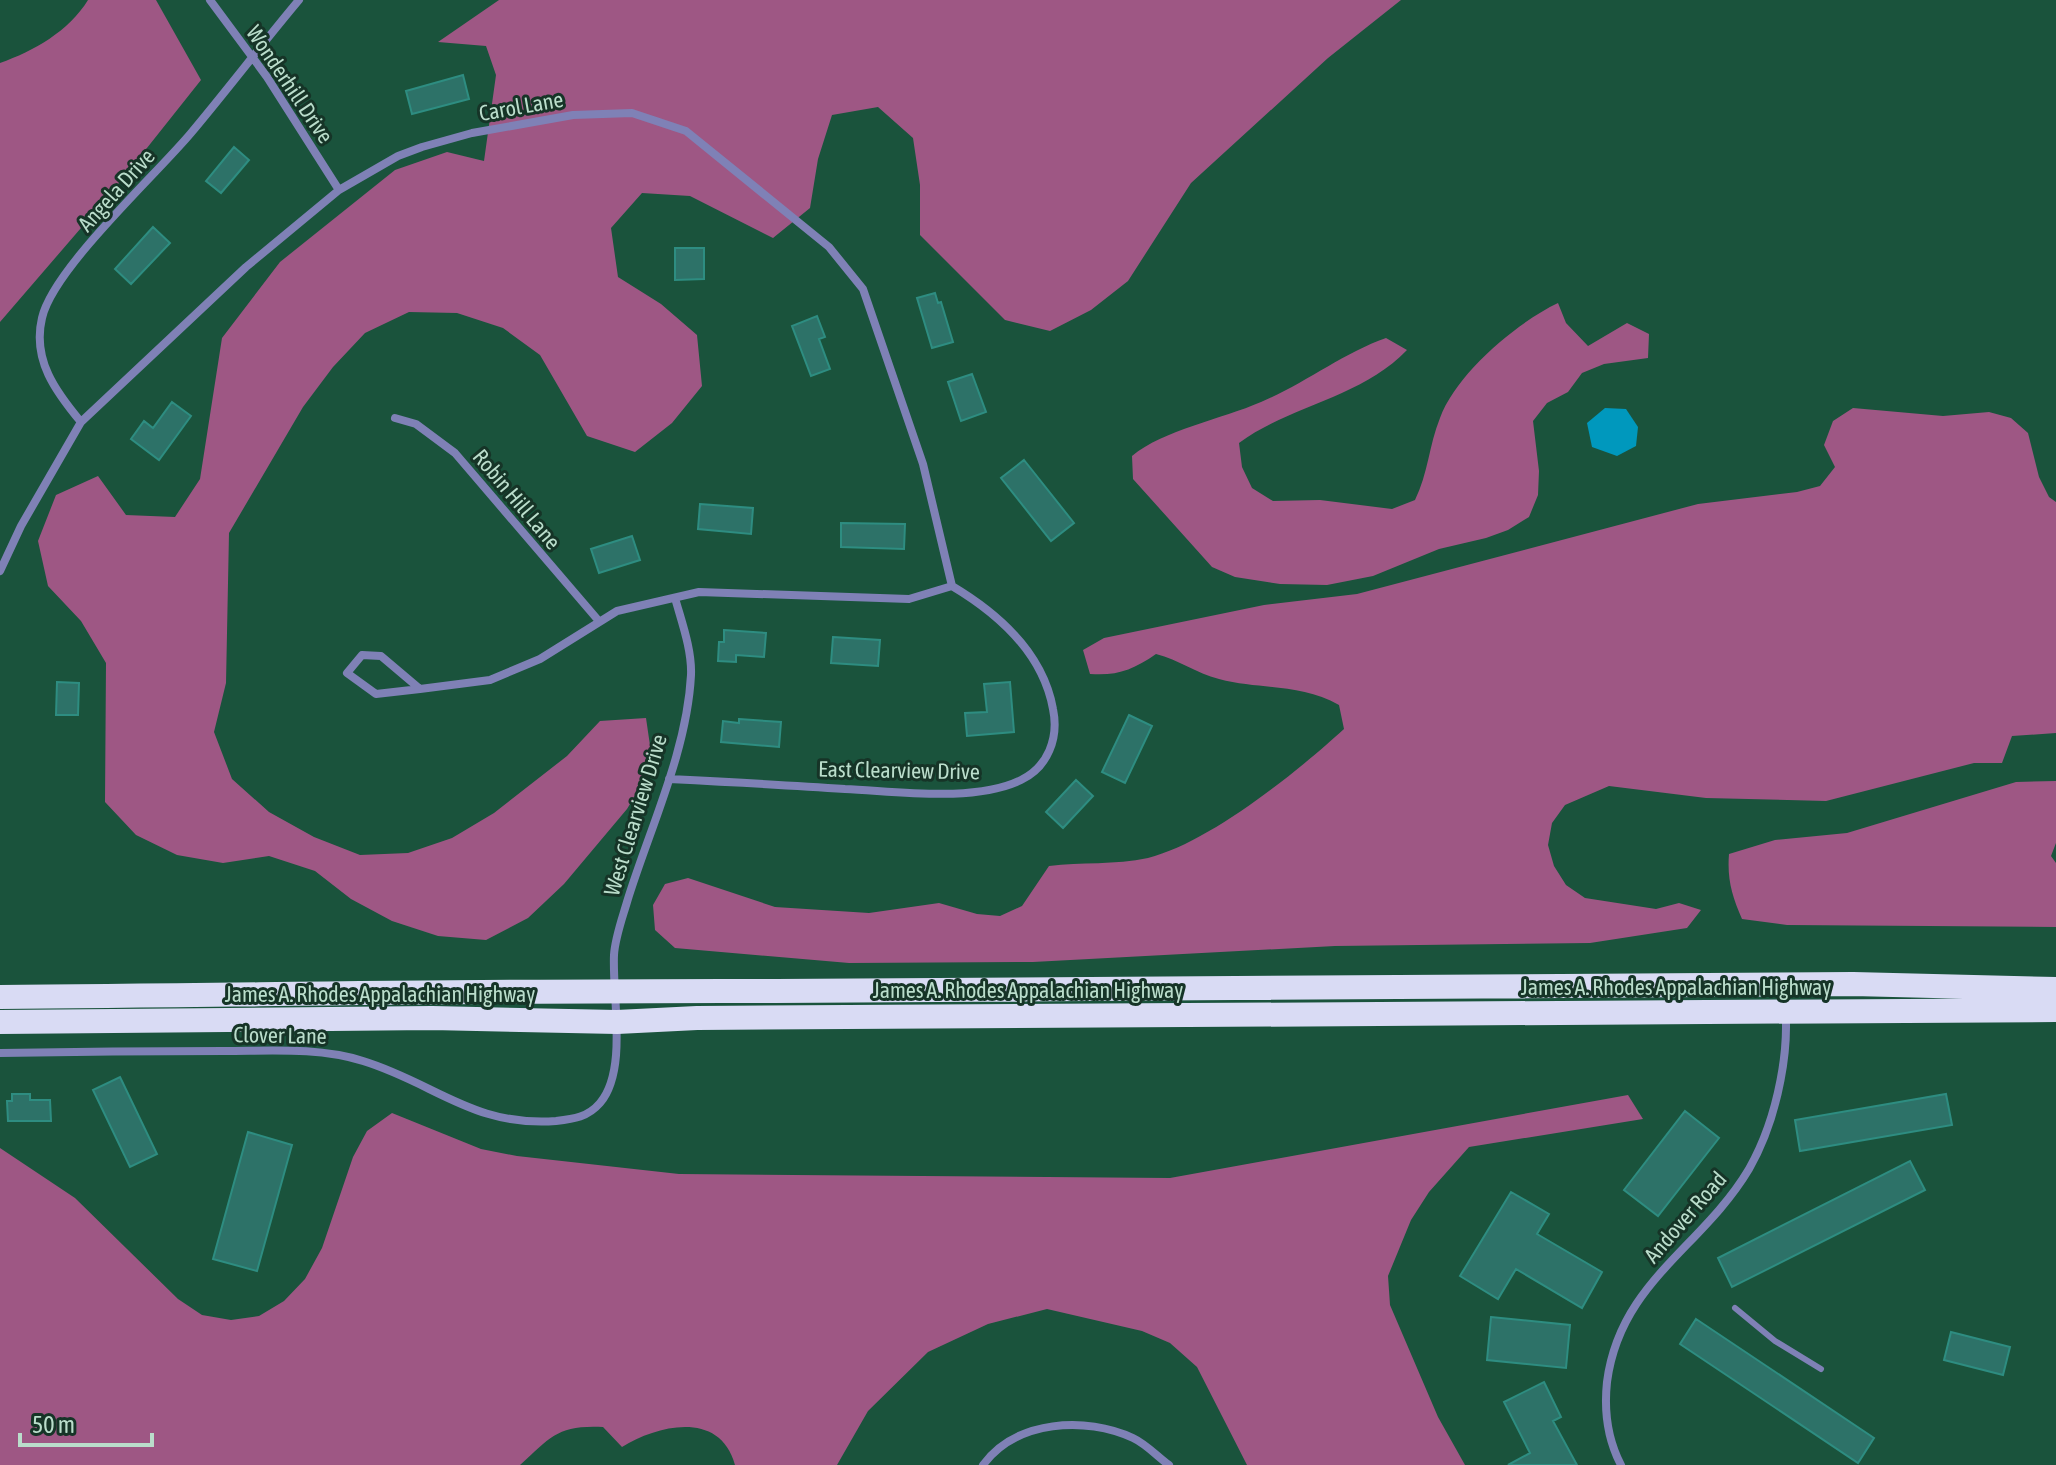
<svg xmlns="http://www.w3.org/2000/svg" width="2056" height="1465" font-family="'Asap Condensed',sans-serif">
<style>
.green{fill:#9e5784}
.water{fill:#0098bd}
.building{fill:#2d7268;stroke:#2e8d81;stroke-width:2}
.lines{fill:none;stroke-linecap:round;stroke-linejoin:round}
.lane{stroke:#7f81b6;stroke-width:6}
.street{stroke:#7f81b6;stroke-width:8}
.highway{stroke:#d9dbf4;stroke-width:24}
.labels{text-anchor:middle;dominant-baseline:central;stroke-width:6;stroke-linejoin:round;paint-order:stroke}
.street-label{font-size:22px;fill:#baddcb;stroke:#163427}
</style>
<rect width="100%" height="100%" fill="#1a533c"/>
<path class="green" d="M88,0H156L201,80L112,192L0,322V63C34,51 69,31 88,0Z
M499,0H1401L1328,58L1191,183L1128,281L1091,310L1050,331L1005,320L920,235V185L913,138L878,107L832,115L818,159L810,208L773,238L690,196L642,193L611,228L618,277L661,304L697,335L702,386L672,423L635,452L587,436L540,355L503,328L457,313L409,312L365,333L333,367L303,407L229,533L226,683L214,732L232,779L269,812L314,837L360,855L408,853L452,838L494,813L567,756L600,721L646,718L653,766L627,809L564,884L528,918L486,940L438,936L392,921L351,899L315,871L269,856L223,863L177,855L136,835L105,802L106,663L81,621L48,586L38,541L56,495L98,476L126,515L175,517L200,479L222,338L280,262L395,170L447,152L484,161L496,75L486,46L438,42Z
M1558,303L1566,323L1588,346L1627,323L1649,334L1648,358L1604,364L1582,373L1568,392L1547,403L1533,421L1539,471L1538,495L1529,517L1508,530L1486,538L1439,549L1373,576L1327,585L1280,584L1235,577L1212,567L1133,479L1132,456C1163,430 1222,419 1261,402C1304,384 1343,353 1386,338L1407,350C1361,398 1291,405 1239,443L1242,467L1252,488L1273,501L1320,500L1392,509L1415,500C1428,474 1429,445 1440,418C1456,374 1516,323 1558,303Z
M1853,408L1943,416L1989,412L2011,418L2028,433L2039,477L2049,497L2056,502V733L2012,736L2002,763H1974L1826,801L1706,798L1609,786L1565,805L1552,823L1548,845L1554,866L1566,885L1585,898L1656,909L1679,903L1701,910L1687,928L1590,943L1335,946L1033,962L849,963L675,948L655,930L653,905L665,884L688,878L775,907L869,913L939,903L977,914L1000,916L1022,906L1049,866C1081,862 1115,865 1148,858C1209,843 1297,772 1344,729L1339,705C1300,683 1261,690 1219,679C1196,673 1179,660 1156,654C1133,670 1117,676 1090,674L1083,650L1104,638L1264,605L1357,594L1698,504L1797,492L1820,486L1835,467L1824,445L1833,421Z
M2056,781V843L2051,856L2056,863V927L1787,925L1742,919C1732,896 1727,879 1729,854L1775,840L1847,833L2016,782Z
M1628,1095L1643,1119L1469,1147L1429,1192L1411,1220L1388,1276L1390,1305L1438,1417L1465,1465H1247L1197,1367L1170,1343L1142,1331L1047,1309L988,1324L928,1352L868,1411L837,1465H735C720,1410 658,1425 622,1447L603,1427C558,1425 552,1436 520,1465H0V1148L75,1198L178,1299L202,1315L231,1320L259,1316L284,1301L305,1279L322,1248L353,1157L367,1131L392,1113L481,1149L517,1156L679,1174L1170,1178Z"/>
<path class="water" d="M1605,408L1626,409L1638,427L1636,446L1617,456L1592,447L1587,423Z"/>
<path class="building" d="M463,75L469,99L412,114L406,91Z
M234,147L249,160L221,193L206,181Z
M153,227L170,243L131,284L115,269Z
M675,248H704V279L675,280Z
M935,293L938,303L941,302L953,342L932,348L917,298Z
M817,316L825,337L819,339L830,369L811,376L792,326Z
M972,374L986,412L961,421L948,382Z
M172,402L191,416L159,460L131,439L144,421L153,428Z
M1024,460L1074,523L1051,541L1001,478Z
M700,504L753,508L751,534L698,529Z
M841,523L905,524L904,549L841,547Z
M632,536L640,560L599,573L591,549Z
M724,630L766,633L764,657L736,655V662L718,661L719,642H724Z
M833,637L880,640L878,666L831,663Z
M57,682L79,683L78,715H56Z
M1010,682L1014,732L967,736L965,713L987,712L984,684Z
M1129,715L1152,726L1125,783L1102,772Z
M739,719L781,722L779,747L721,742L723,721L739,723Z
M1076,780L1093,796L1063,828L1046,812Z
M120,1077L157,1154L130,1167L93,1090Z
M12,1094H30V1100H50L51,1121H8L7,1101H12Z
M1946,1094L1952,1125L1800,1151L1795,1120Z
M1685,1111L1719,1138L1658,1216L1624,1190Z
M248,1132L292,1145L257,1271L213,1259Z
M1910,1161L1925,1190L1732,1287L1718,1258Z
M1511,1192L1549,1214L1537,1234L1602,1272L1582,1308L1516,1269L1498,1299L1460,1276Z
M1491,1317L1570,1325L1566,1368L1487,1360Z
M1696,1319L1874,1438L1858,1463L1680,1344Z
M1951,1332L2010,1347L2003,1375L1944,1360Z
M1544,1382L1561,1417L1553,1421L1577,1465H1508L1530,1453L1504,1402Z"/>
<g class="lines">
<path class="lane" d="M1735,1308L1775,1341L1821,1369"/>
<path class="street" d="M210,0L267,77L339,190
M395,418L416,424L455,453L598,620
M81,422C56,392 32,360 42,318C53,269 155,176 191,133C228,89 262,44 299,0
M0,571L21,526L81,422L246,267L339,190L398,156L422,147L472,133L573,115L632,113L686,131L829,247L863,289L923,464L952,586
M362,655L381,656L420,689L376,694L347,673Z
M420,689L490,680L540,659L617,611L699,592L909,599L952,586
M669,779C728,782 787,785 845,789C895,791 975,803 1021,780C1048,767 1059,738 1053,709C1043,654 999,614 952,586
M0,1053C75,1052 149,1051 224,1051C270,1051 318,1047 363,1061C435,1083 473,1127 556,1121C574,1119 588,1117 600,1103C628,1070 612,997 614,955C615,938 622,919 627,902C649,830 687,752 691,675C692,650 682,623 675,598
M983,1465C1016,1420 1086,1416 1133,1438C1146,1444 1158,1457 1169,1465
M1621,1465C1608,1440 1604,1410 1607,1382C1620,1282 1702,1248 1749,1169C1777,1120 1794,1042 1782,987"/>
<path class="highway" d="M0,997C259,995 517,990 776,991L1853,984L2056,989
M0,1022L432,1018L617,1022L697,1018L2056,1010"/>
</g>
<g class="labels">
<g class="street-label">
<text transform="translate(290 84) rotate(56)">Wonderhill Drive</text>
<text transform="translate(521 106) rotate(-10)">Carol Lane</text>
<text transform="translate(116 190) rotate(-48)">Angela Drive</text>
<text transform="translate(517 499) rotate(50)">Robin Hill Lane</text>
<text transform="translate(899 770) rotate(1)">East Clearview Drive</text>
<text transform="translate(635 815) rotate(-73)">West Clearview Drive</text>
<text x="1676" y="987">James A. Rhodes Appalachian Highway</text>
<text x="1028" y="990">James A. Rhodes Appalachian Highway</text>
<text x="380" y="994">James A. Rhodes Appalachian Highway</text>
<text transform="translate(280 1035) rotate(1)">Clover Lane</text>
<text transform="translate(1685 1217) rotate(-49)">Andover Road</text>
</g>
</g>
<path d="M20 1433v12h132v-12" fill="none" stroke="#baddcb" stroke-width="4"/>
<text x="32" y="1433" font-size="24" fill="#baddcb" stroke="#163427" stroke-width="6" paint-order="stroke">50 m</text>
</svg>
